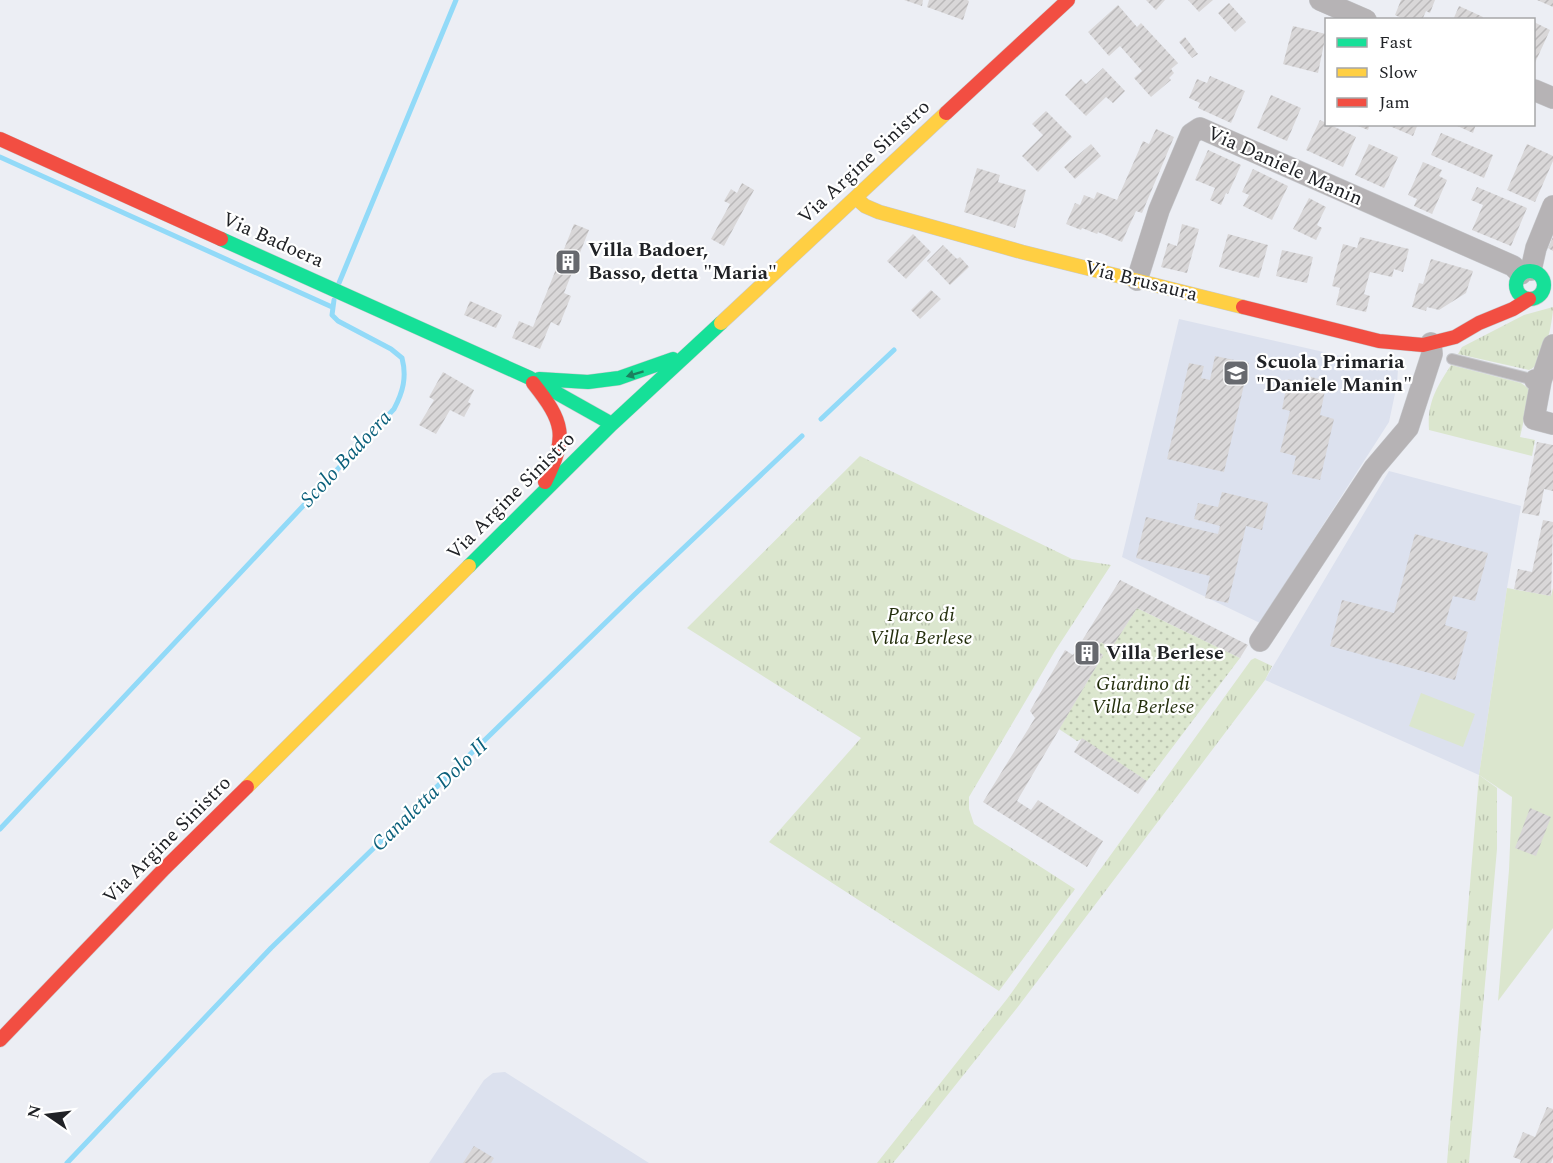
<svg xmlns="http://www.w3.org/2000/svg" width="1553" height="1163" font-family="Spectral,serif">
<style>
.built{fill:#dce1ee}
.grass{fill:url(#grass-tufts)}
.garden{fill:url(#garden-dots)}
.pitch{fill:#dbe6ce}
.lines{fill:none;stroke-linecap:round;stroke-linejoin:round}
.stream{stroke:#92daf8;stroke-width:5}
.building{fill:url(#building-hatch)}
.lane-casing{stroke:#c8cace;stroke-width:12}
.street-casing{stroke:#c8cace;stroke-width:22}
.fast-casing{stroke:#c8cace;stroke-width:15}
.slow-casing{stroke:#c8cace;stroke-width:15}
.jam-casing{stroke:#c8cace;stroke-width:15}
.lane{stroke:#b6b3b5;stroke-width:10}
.street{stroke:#b6b3b5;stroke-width:21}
.fast{stroke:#16e098;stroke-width:14}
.slow{stroke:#ffcf43;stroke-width:14}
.jam{stroke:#f24e42;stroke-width:14}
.oneway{fill:#1b815f}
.labels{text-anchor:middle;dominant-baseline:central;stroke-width:4.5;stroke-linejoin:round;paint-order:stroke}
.street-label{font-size:20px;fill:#202226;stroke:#fff}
.poi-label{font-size:20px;font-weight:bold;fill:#202226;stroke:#fff;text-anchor:start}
.park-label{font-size:20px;font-style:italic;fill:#242f0d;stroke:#fff}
.water-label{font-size:21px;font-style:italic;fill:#0b607b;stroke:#fff}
</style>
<defs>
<pattern id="grass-tufts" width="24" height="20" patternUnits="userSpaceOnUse" patternTransform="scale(1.5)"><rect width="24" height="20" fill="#dbe6ce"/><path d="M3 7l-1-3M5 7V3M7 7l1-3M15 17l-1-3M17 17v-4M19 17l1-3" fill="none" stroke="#bcc5b1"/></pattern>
<pattern id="garden-dots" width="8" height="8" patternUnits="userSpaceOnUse" patternTransform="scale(1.5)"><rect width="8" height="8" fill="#dbe6ce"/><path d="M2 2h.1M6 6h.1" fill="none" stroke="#bcc5b1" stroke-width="1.8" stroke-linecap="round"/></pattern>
<pattern id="building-hatch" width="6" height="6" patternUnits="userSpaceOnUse" patternTransform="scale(1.5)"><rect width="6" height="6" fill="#d9d7d8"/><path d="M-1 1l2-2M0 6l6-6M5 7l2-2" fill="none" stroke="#bab8b9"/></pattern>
</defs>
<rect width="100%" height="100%" fill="#eceef4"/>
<path class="built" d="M1179,319L1398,369L1397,384L1389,422L1260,623L1122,557Z
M1389,471L1521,506L1507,588L1479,775L1265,680Z
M505,1072L649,1163H429L484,1080L493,1073Z"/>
<path class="grass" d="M1553,307C1553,322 1544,366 1529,370L1458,354L1462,347L1524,315Z
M1451,365L1521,383L1528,388L1530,393L1520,437L1535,440L1532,456L1429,430C1427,402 1437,387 1451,365Z
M860,456L1072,559L1111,565L1055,651L969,797V809L974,824L1075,889L999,991L769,842L861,738L687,628Z
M1255,658L1272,666L1265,680L1017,1008L902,1152L893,1163H877L1007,999L1251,660Z
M1479,775L1497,788V849L1469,1163H1447Z"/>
<path class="garden" d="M1137,608L1240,658L1147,781L1082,739L1077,741L1059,729L1103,655L1096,650L1101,642L1111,648Z"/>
<path class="pitch" d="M1507,588L1551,596L1553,588V928L1498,1001L1509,870L1512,797L1479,775Z
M1421,693L1475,714L1463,747L1409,726Z"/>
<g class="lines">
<path class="stream" d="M0,157L332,307
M339,283L456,0
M821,419L894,350
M0,829L394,409C403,392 407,377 402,358L391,349L338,321L332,315L334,300
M67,1163L271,948L635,594L802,436"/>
</g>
<path class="building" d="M904,0H923L922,6Z
M929,0H967L969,1L963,20L927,7Z
M1146,0H1165L1156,10Z
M1188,0H1213L1199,12Z
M1401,0H1435L1430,13L1426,11L1422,20H1405L1395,15Z
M1537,0H1553V7Z
M1229,3L1246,22L1235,32L1218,13Z
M1118,5L1137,27L1141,23L1178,63L1171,69L1174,73L1169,78L1171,80L1151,97L1134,78L1142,71L1120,46L1109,56L1088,32Z
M1459,6L1483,17L1482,20H1453Z
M1534,22L1550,30L1534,65Z
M1293,26L1326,34L1318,73L1283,64Z
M1185,37L1198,54L1192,58L1179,42Z
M1103,68L1125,91L1113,103L1106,97L1086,116L1065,95L1081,79L1086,84Z
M1210,76L1245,91L1231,123L1198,108L1200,103L1189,98L1197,79L1207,83Z
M1271,95L1301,108L1287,141L1257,128Z
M1046,111L1072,137L1038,172L1022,156L1043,135L1032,124Z
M1320,120L1356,137L1343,167L1306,150Z
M1358,124H1370L1368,130L1358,126Z
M1385,124H1418L1413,136Z
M1453,124H1476L1473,133Z
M1156,129L1174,137L1142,213L1136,211L1122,242L1098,232L1097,234L1082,228L1081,230L1066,224L1075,203L1080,205L1084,195L1094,199L1097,192L1117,200L1143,141L1149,144Z
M1441,133L1493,155L1484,178L1431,155Z
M1091,144L1101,156L1075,179L1064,167Z
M1369,144L1398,157L1384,188L1355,175Z
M1527,144L1553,156V161L1535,202L1507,190Z
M1208,150L1241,165L1228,194L1226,193L1221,205L1210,200L1215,188L1195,180Z
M1423,162L1442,170L1439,176L1447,180L1432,214L1414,206L1417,199L1408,195Z
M977,168L1000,175L998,182L1026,190L1015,228L964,212Z
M1253,169L1288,186L1272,220L1243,206L1249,195L1242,192Z
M742,183L754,190L724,246L711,239L730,204L724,201L731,189L737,193Z
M1477,187L1527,208L1511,246L1472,230L1483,205L1471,200Z
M1309,198L1326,207L1317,225L1322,228L1316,240L1293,229Z
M574,224L589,230L564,293L571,296L559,326L551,322L540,349L512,338L519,321L533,327Z
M1182,224L1199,229L1187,273L1161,267L1168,243L1177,246Z
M913,234L931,252L906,279L887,261Z
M1228,234L1268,245L1259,278L1219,267Z
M1360,237L1409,249L1403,272L1394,269L1392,277L1370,272L1364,294L1370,296L1366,312L1336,305L1340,288L1332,286L1343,244L1357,248Z
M1553,237V251L1548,248Z
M943,245L957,259L960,257L969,267L950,285L927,261Z
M1282,250L1313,257L1307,283L1276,276Z
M1431,259L1473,271L1466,293L1439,310L1427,307L1426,311L1412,307L1419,283L1423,284Z
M931,290L941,299L920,319L911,310Z
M470,301L502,315L496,328L464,315Z
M1215,356L1249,363L1224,472L1167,459L1189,363L1204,366L1201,378L1210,380Z
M443,372L474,390L468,402L471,404L464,417L450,410L436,434L419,425L434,400L429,397Z
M1307,376L1327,381L1320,415L1334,419L1320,480L1292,474L1296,456L1280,452L1290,411L1282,409L1288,379L1305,383Z
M1537,442L1553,445V491L1544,489L1539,516L1522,513Z
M1222,492L1268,503L1262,530L1246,526L1228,603L1205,598L1210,576L1136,558L1146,517L1218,534L1220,526L1194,519L1198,503L1218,507Z
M1543,520L1553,522L1551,596L1514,589L1518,569L1532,572Z
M1415,534L1488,553L1475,601L1453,596L1445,625L1468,632L1455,680L1330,646L1342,600L1394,613Z
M1120,580L1248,645L1240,658L1137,608L1111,649L1101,642L1096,650L1103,655L1017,801L1031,810L1038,800L1103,841L1087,867L983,802L1035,718L1030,711L1065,650L1073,655Z
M1082,738L1147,781L1138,794L1074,752Z
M1530,808L1551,817L1536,856L1515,848Z
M1547,1107L1553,1109V1158L1551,1163H1520L1521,1160L1513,1157L1523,1132L1535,1137Z
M474,1146L494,1158L491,1163H463Z"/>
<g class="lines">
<g class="lane-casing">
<path id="lane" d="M1452,359L1535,380"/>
</g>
<g class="street-casing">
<path id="street" d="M1320,0L1366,20
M1534,90L1553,98
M1531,270L1536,248L1553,206
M1137,280L1159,210L1191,134L1200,128L1513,266L1521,274
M1535,380L1541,381L1553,345
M1541,381L1534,419L1553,424
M1260,641L1374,468L1408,428L1432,354L1431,343"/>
</g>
<g class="fast-casing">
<path id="fast" d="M221,239L530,378L612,424
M1516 285a14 14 0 1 1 28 0a14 14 0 1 1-28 0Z
M539,379L588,382L619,378L673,359
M469,566L612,424L721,323"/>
</g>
<g class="slow-casing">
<path id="slow" d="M856,198L865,206L879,212L1022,252L1243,307
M721,323L946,113
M247,787L469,566"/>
</g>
<g class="jam-casing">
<path id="jam" d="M946,113L1068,0
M0,139L221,239
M1243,307L1379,341L1423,345L1455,337L1479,323L1513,309L1529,299
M533,383C564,422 568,436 545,482
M0,1040L164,869L247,787"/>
</g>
<use href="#lane" class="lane"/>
<use href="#street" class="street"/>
<use href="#fast" class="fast"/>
<use href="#slow" class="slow"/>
<use href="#jam" class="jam"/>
</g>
<defs><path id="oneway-solid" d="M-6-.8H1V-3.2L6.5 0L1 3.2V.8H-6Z" transform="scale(1.5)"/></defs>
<use class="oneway" href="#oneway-solid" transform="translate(635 374) rotate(163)"/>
<defs>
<g id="building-square" transform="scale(1.35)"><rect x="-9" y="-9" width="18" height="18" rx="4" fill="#67696e" stroke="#fff"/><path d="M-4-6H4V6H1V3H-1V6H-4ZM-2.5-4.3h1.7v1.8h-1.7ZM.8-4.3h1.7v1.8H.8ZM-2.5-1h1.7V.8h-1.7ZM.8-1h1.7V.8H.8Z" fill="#fff"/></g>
<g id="school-square" transform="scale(1.35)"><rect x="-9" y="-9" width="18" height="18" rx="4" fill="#67696e" stroke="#fff"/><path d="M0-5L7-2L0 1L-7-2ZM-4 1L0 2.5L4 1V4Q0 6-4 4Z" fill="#fff"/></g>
</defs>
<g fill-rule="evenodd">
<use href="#building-square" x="568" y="262"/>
<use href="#school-square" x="1236" y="373"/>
<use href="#building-square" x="1087" y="653"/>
</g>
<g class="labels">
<g class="street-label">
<text transform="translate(864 162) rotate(-43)">Via Argine Sinistro</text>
<text transform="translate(1285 166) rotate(24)">Via Daniele Manin</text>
<text transform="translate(273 240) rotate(24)">Via Badoera</text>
<text transform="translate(1141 281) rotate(14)">Via Brusaura</text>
<text transform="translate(511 496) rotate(-45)">Via Argine Sinistro</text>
<text transform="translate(167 840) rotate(-45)">Via Argine Sinistro</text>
</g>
<g class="poi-label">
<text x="588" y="250">Villa Badoer,<tspan x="588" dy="23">Basso, detta "Maria"</tspan></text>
<text x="1256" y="362">Scuola Primaria<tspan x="1256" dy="23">"Daniele Manin"</tspan></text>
<text x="1106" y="653">Villa Berlese</text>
</g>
<g class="park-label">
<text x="921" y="615">Parco di<tspan x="921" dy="23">Villa Berlese</tspan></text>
<text x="1143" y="684">Giardino di<tspan x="1143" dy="23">Villa Berlese</tspan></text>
</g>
<g class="water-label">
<text transform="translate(346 459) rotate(-47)">Scolo Badoera</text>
<text transform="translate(430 795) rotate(-44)">Canaletta Dolo II</text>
</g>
</g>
<rect x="1325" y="18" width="210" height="108" fill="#ffffff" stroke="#a6a7a8" stroke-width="1.5"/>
<rect x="1337" y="38" width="30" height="9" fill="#16e098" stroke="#a6a7a8" stroke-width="1.5"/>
<text x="1379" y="48" font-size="18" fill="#202226">Fast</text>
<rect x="1337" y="68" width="30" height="9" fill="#ffcf43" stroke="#a6a7a8" stroke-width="1.5"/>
<text x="1379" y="78" font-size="18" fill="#202226">Slow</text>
<rect x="1337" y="98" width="30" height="9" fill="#f24e42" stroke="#a6a7a8" stroke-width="1.5"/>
<text x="1379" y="108" font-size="18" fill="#202226">Jam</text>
<g transform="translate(48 1115) rotate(284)" stroke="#ffffff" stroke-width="4.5" paint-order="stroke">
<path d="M0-4.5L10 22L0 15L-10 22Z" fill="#202226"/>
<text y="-9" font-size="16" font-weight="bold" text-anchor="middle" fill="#202226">N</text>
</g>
</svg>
